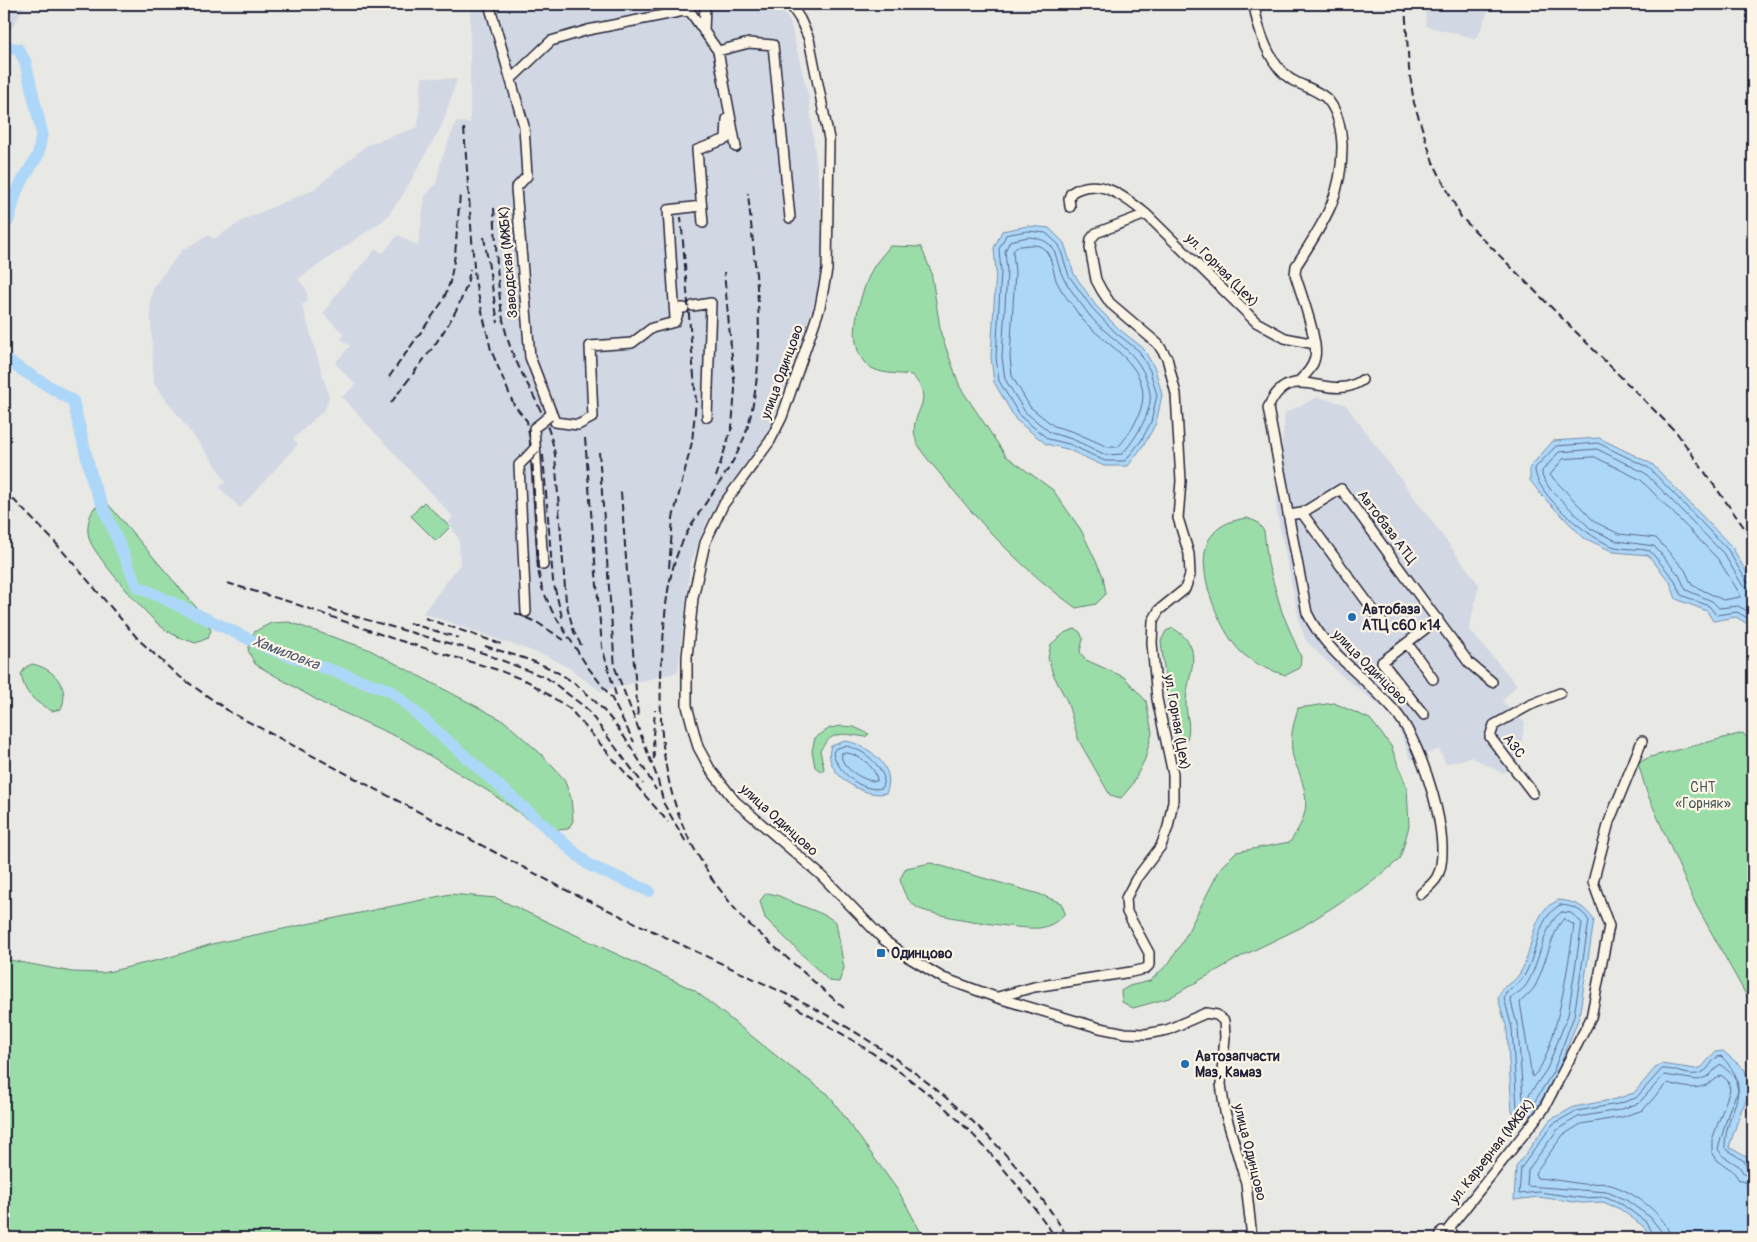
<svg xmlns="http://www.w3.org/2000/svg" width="1757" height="1242" font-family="Pangolin,sans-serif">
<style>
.built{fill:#d1d8e3}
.green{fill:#9bdda8;stroke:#5e8072}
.water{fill:#add7f8;stroke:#758fac}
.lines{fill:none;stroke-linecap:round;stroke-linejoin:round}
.shore{stroke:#5a6a87;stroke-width:1}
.river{stroke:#add7f8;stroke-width:12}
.secondary-casing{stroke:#22223b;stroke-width:12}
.secondary{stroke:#fcf5e5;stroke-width:9}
.rail{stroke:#22223b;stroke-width:2;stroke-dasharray:8 4;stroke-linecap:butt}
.secondary-bridge-casing{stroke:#22223b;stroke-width:12;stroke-linecap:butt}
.secondary-bridge{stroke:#fcf5e5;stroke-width:9}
.poi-dot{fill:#1f6fb2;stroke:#fcf5e5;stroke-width:2}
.labels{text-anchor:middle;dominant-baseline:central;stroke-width:4.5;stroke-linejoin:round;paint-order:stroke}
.street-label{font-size:14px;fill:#22223b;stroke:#fcf5e5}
.poi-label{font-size:14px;font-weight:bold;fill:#22223b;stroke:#fcf5e5;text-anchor:start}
.park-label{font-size:14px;fill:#465a5c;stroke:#fcf5e5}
.water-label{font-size:15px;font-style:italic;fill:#4c5874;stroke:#fcf5e5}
</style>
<rect width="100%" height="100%" fill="#e8e8e4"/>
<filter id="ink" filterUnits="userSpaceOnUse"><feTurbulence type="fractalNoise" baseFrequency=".02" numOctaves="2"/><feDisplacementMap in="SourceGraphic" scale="10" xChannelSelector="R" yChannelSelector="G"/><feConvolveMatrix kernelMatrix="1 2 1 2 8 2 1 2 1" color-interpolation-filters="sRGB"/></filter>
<g filter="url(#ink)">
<path class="built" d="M4,4H26L6,38H4Z
M470,4H778L790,22L809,99L819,188L823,256L818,291L768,434L756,454L707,521L690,565L678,672L600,691L569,668L549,657L423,613L460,564L459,540L449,522L453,517L342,397L356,385L335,363L350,346L341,339L344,334L323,314L341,288L376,249L383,253L398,235L418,246L425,196L436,184L441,161L456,122L470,123Z
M1425,4H1491L1478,36L1474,38L1426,26Z
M422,77L457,79L442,125L402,196L385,219L298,279L306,289L308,301L302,305L329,397L325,409L293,439L298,444L240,508L219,487L226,482L213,461L154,384L150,301L154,286L182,250L208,235L214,239L247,218L313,190L367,145L418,127Z
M1318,397L1345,404L1479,585L1469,629L1517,685L1502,701L1525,723L1517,766L1502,773L1471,757L1446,764L1439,749L1411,760L1397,724L1385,710L1339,673L1306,641L1300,624L1276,508L1285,413Z"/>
<path class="green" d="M890,246L921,247L931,271L941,334L960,387L1006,456L1053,490L1081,530L1103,576L1106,594L1096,604L1076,608C1024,571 980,524 941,475C934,466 923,455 918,445C906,419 927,410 922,391C921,385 915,379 912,375C898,373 879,375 867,365C844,344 860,294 872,270C876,262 884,254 890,246Z
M424,502L450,527L436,541L411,516Z
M108,504L195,606L211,630L208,638L196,643C182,639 167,633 156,622C142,609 92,553 89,538C86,527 89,517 94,508Z
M1247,518L1257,522L1264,531L1268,564L1282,612L1301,657L1300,668L1286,675C1269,670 1256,665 1242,653C1220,633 1189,560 1213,534C1222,523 1234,520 1247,518Z
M289,622L368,649L504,721L541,754L564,779L571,798L573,821L568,829L545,831L488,791L404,740L322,703L255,664L248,650L254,632L271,623Z
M1173,628C1208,650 1186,672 1186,705C1187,719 1191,725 1187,739L1178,740L1170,720L1161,641L1166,631Z
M1075,629L1080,632L1083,639L1080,652L1086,660L1124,677L1146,701L1152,733L1145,759L1132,785L1121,798L1110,795L1079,741L1067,701L1053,674L1048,658L1051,644L1066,632Z
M32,664C53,668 71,687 61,709L52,711C35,702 24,694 21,674L26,667Z
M1334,703L1370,719L1391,746L1407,788L1409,826L1400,859L1372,882L1302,927L1242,956L1169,998L1133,1008L1122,1002L1121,991L1129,986L1150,981L1169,963L1183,941L1221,867L1236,852L1290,842C1308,815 1310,803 1299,772C1296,765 1292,757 1292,750C1290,735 1294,722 1298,708Z
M841,726L854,727L869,734L865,737C844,734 832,729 820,751L824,768L822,772L815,767L812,751L815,738L830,728Z
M1743,733L1753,745V1001L1750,1002L1695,903L1647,793L1638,763L1650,757Z
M931,863L1039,894L1061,903L1065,913C1059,921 1049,927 1039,928C1022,930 931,916 918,908C906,900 903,892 900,879L906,868Z
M766,893C780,894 787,901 800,905C816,912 821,912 836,922L844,968L839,982L829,981L765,918L760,901Z
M450,894L496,898L694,990L789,1066L828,1094L899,1192L924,1238H4V959L72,972L103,973L167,958L212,944Z"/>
<path class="water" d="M1028,226L1049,228L1064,243L1074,274L1096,306L1119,329L1143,348L1155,369L1162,395L1156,423L1145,443L1128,466H1104L1067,449L1046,444L1016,420L994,382L991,357L996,271L994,248L1002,231Z
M1599,438L1652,464L1732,547L1753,584V627L1736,617L1713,621L1707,611L1676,599L1670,582L1648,555L1614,552L1584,538L1542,496L1530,480V467L1553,441Z
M845,741C868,744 898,768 886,793C863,799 821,772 831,746Z
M1559,900C1576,902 1584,906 1594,920L1579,1017L1557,1074L1533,1114L1522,1117L1512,1112L1507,1029L1498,998L1502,988C1535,975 1525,932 1546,908C1549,905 1555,902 1559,900Z
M1723,1051L1745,1070L1750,1093L1741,1111L1729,1147L1748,1158L1753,1172V1238H1652L1643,1226L1620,1209L1603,1202L1582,1203L1538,1197L1514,1200L1516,1167L1550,1120L1574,1107L1616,1099L1634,1093L1657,1066L1661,1064L1696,1069L1702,1067L1715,1052Z"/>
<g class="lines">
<path class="shore" d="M1028,231L1046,233L1059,245L1069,276L1092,308L1116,333L1139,351L1150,371L1157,395L1151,422L1141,441L1125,461H1105L1069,444L1048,439L1020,416L999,381L996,357L1001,272L999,249L1006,235Z
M1029,237C1062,241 1052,257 1064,279C1070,289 1077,299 1084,308C1107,342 1142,347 1150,393C1153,412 1134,441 1122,454L1106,455L1072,439L1051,433L1025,412L1005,379L1002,357L1007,272L1005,251L1010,241Z
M1029,245C1036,245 1041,245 1046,251C1052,258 1053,271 1056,280C1061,292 1072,304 1079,315C1098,341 1143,359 1143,396C1142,415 1130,434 1118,447H1108L1074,432L1054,426L1030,407L1012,376L1010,357L1015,272L1013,252L1016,247Z
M1595,457L1641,480L1718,559L1740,594V597L1723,600L1692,585L1685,570L1656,538L1619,534L1595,522L1550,475L1563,459Z
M1753,584L1747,582L1728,550L1649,468L1598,443L1556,446L1535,468C1534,494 1592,541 1615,547C1627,550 1639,548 1650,551L1674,579L1681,595L1709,606L1716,615L1737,612L1753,621
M1753,590L1743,586L1724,554L1645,473L1597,449L1559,452L1542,471V476L1550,489L1591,529L1617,541L1654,546L1679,575L1686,590L1712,601L1719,608L1738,606L1753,614
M845,746C861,748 879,762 884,778L882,788C862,793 838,772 833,753L835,749Z
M842,753C856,751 877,767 877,781C866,783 837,766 842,753Z
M1560,905C1573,906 1582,909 1589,921L1574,1016L1553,1072L1530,1109L1522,1112L1517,1108L1512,1028L1504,998L1506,992C1542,976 1528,923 1560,905Z
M1562,912L1571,913L1582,923L1568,1015L1547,1069L1525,1101L1523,1099L1518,1028L1510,998C1517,993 1524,990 1528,982C1539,964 1545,920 1562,912Z
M1564,919L1574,925C1570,954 1555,1062 1532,1077L1520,1002C1525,998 1530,993 1534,988C1543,974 1554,924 1564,919Z
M1656,1238L1646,1222L1623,1205L1604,1197L1582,1198L1539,1192L1519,1194L1521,1168L1553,1124L1576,1111L1618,1104L1636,1098L1662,1069C1676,1068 1689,1079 1703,1072C1711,1068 1711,1058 1721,1056C1757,1092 1725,1106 1725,1148L1744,1161L1748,1170L1753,1171
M1662,1238L1661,1231L1650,1217L1626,1200L1607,1192L1527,1186L1528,1170L1558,1129L1578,1117L1619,1110L1639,1103L1664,1075L1698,1080L1709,1076L1720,1064L1735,1077L1738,1091L1730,1108L1718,1149L1723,1156L1739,1166L1744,1174L1753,1177
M1670,1238C1669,1215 1627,1187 1606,1184C1598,1182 1590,1185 1583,1184C1567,1182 1553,1179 1537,1178L1535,1173L1563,1135L1581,1124L1622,1117L1643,1110L1667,1083C1692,1089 1701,1092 1721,1075L1728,1081L1730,1090L1712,1140V1152L1717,1160L1733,1171L1739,1180L1753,1185"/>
<path class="river" d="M4,47L18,49L25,61L42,133L38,155L17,190L8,221L4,224
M4,359L73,401L93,483L137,586L270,649L391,691L589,865L649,891"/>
<g class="secondary-casing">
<path id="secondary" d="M489,4L524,126L527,176L516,188L530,357L555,422L578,425L593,417L590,346L632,343L652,328L675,322L680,308H684
M790,4L800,19L809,39L829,139L827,270L820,307L782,417L770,441L723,505L705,543L693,598L687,657V706L698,747L710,769L735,801L822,876L884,940L903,954L943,978L998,998L1100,1028L1125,1033L1146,1034L1167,1030L1206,1013L1217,1015L1224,1021L1225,1037L1221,1084L1225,1112L1246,1183L1252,1238
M1254,4C1257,28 1270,67 1292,80C1303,86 1317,90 1326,98C1338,110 1341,128 1342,144C1343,197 1323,223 1296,266L1295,274C1300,291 1319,342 1315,357C1313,368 1306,374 1298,382
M704,32L705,4
M718,51L749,43L773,45L790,218
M511,79L551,41L588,30L689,10L718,51L736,147
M1070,207L1069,198L1071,193C1098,175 1125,197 1146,214
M703,223L697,150L726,139L727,119
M693,306L711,303L707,417
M675,318L668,210L701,206
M1362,380C1329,405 1290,356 1268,408L1307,613C1328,656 1369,679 1398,715C1421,744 1455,843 1437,877C1434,883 1426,889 1421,894
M542,422L534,428L543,565
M1302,513L1341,489L1469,663L1492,682
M1288,515L1302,513L1382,622
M526,612L519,465L528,456
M1407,643L1433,679
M1424,715L1382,662L1438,619
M1533,793L1490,737L1494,725L1530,705L1560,693
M998,997L1034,987L1131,972L1145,969L1149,965V953L1127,912L1126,898L1136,879L1161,846L1168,827L1173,801V774L1157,699L1152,643L1153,621L1159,610L1185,589L1190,575L1189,554L1178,518L1181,481L1176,394L1167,358L1158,344L1110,303L1102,291L1096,280L1090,248L1091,239L1096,233L1146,214L1256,322L1285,338L1315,344
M1440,1238L1442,1231
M1454,1238L1450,1227L1543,1110L1591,1018L1609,926L1593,882L1609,822L1642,741"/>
</g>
<use href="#secondary" class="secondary"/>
<path class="rail" d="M1405,4L1409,69L1414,103L1433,162L1461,217L1677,433L1753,540
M464,128L475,281L491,350L514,405L527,421L532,454L538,570L542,588L552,611L587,666L611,697L634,742
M494,208C497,250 496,309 511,349C525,385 549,416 555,455L566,602L574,632L581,645
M484,237L498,323
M389,377L443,301L450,282L455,255L460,194
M391,403C418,365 464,316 470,269
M585,438L602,647L617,699
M599,452L615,668L657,777L664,804L687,844
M543,455L553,581L563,621
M716,477L732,427L735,389L724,272
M4,490L54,541L139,640L176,674L230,712L568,891L805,1003C909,1059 1007,1136 1068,1238
M621,492L638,717
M669,568L673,518L692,442L696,401L681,217
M227,583L290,602L391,638L498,670L529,682L570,709L668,822
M329,609L483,653L547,678L586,708L643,784
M515,613L538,623L567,642
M425,618L504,645
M409,623L459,638
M485,646C506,653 527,658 547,667C600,692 629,741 656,790
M654,759L653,736L655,710
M710,877L743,919L845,1009
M714,882C703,864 691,845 683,826C659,768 658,705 663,643C665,610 667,579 680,547C699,504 738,468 749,422C768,347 755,269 748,193
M786,1002C842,1032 897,1066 945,1108C987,1145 1024,1192 1056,1238"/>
<g class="secondary-bridge-casing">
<path id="secondary-bridge" d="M542,422L549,416
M528,456L535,448"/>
</g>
<use href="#secondary-bridge" class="secondary-bridge"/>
</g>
</g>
<g class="poi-dot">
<circle cx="1352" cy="617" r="5"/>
<rect x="876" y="948" width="10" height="10" rx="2.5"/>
<circle cx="1185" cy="1064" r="5"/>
</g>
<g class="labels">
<g class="street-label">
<text transform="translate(508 262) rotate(-95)">Заводская (МЖБК)</text>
<text transform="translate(1222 270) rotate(45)">ул. Горная (Цех)</text>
<text transform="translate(782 372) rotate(-70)">улица Одинцово</text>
<text transform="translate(1387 527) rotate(53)">Автобаза АТЦ</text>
<text transform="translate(1370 667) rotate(45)">улица Одинцово</text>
<text transform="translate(1177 722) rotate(80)">ул. Горная (Цех)</text>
<text transform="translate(1514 746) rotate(52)">АЗС</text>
<text transform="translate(779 820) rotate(42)">улица Одинцово</text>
<text transform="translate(1492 1151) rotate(-52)">ул. Карьерная (МЖБК)</text>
<text transform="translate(1250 1152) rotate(76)">улица Одинцово</text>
</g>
<g class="poi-label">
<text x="1362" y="609">Автобаза<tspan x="1362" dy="16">АТЦ с60 к14</tspan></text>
<text x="891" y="953">Одинцово</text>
<text x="1195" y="1056">Автозапчасти<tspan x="1195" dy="16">Маз, Камаз</tspan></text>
</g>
<g class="park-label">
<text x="1703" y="787">СНТ<tspan x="1703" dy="16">«Горняк»</tspan></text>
</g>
<g class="water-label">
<text transform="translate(286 653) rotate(21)">Хамиловка</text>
</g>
</g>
<rect width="1757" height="1242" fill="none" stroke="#fcf5e5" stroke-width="20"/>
<rect x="10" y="10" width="1737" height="1222" fill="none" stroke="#22223b" stroke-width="2" filter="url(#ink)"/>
</svg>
